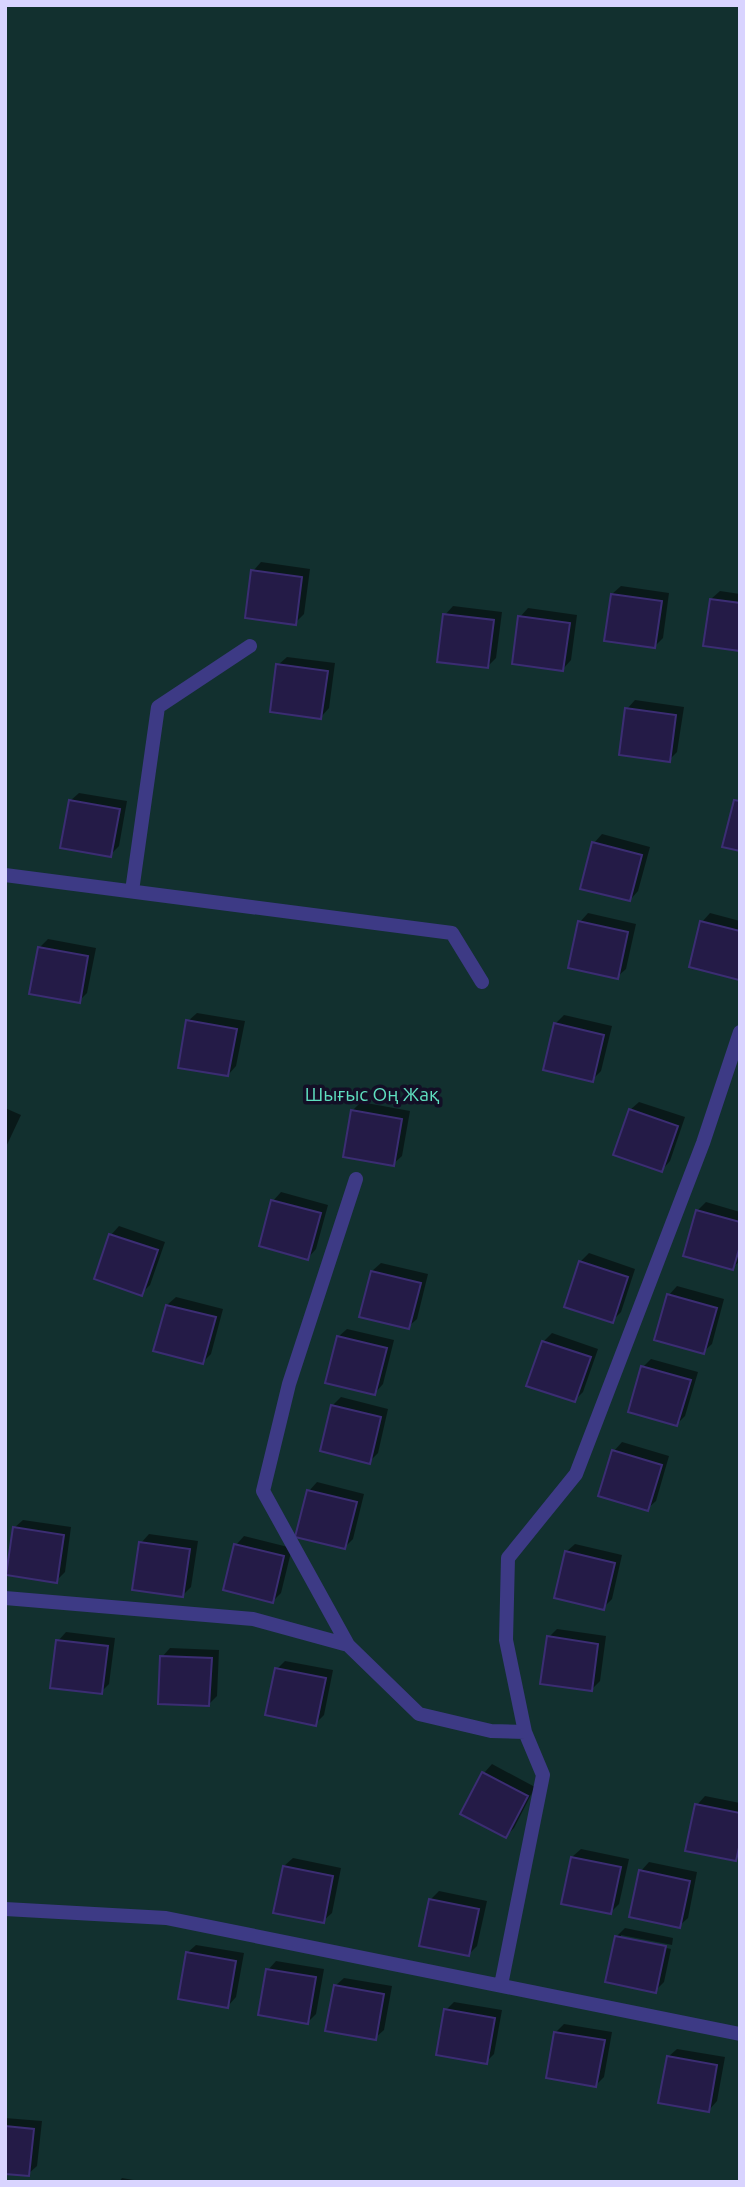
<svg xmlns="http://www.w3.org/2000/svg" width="745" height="2187" font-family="Ubuntu,sans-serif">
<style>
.garden{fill:#12302f}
.shadow{fill:#0007}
.building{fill:#241b47;stroke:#3b2d73;stroke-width:2}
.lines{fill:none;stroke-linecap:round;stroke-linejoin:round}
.lane{stroke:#3d3a85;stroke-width:14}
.labels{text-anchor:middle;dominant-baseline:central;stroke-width:7;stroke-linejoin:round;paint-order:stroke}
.park-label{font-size:19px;fill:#5fe0c0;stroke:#130f26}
</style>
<rect width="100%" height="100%" fill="#130f26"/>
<path class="garden" d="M5,5H740V2182H5Z"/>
<path class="shadow" d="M261,562L310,569L304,614L295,623L253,571Z
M621,586L669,593L663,638L655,646L612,594Z
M720,591L740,594V649L711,599Z
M453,606L502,612L496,658L487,667L445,615Z
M528,608L577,615L571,660L563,669L520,617Z
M287,657L335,663L329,708L321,717L278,665Z
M635,700L684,707L677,752L669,760L627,709Z
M79,793L127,801L119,846L110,855L70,801Z
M602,834L650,847L638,891L630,900L594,843Z
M588,913L636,924L626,969L617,977L580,922Z
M710,913L740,921L738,978L702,922Z
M48,939L96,948L87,993L79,1001L39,948Z
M197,1013L245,1021L236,1066L228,1075L188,1021Z
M564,1015L612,1026L601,1071L592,1080L545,1068L556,1023Z
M361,1102L410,1111L402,1156L393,1164L353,1110Z
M639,1102L685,1117L670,1161L662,1170L630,1110Z
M5,1108L21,1115L5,1149Z
M281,1192L328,1205L316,1249L308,1258L273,1201Z
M706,1202L740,1212V1261L732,1268L698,1210Z
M119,1226L165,1242L150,1285L142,1293L111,1235Z
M589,1253L635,1269L621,1312L612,1321L580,1262Z
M381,1263L428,1274L417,1319L408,1327L372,1271Z
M677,1286L724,1299L712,1344L703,1352L669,1295Z
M176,1297L223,1309L211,1354L203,1362L167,1305Z
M347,1329L394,1340L383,1384L375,1393L338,1337Z
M552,1333L598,1349L583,1392L575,1400L543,1342Z
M651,1359L698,1372L685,1416L677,1424L643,1367Z
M341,1397L388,1409L378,1453L369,1462L333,1405Z
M622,1442L669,1456L656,1501L647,1509L614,1451Z
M317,1482L364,1494L353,1539L345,1547L309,1491Z
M23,1520L71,1527L65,1572L56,1581L14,1528Z
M149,1534L198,1541L191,1587L183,1595L141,1543Z
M244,1536L292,1548L281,1593L273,1601L236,1545Z
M575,1544L622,1555L612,1599L603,1608L566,1552Z
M557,1629L606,1636L600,1681L591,1690L549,1637Z
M66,1632L115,1638L109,1684L101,1692L58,1641Z
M170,1648L219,1650L217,1696L209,1704L162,1657Z
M285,1661L333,1670L324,1715L315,1724L277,1669Z
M492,1764L535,1787L514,1828L506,1836L463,1814L484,1773Z
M705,1796L740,1803V1855L735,1859L697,1805Z
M581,1849L629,1859L619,1904L611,1912L572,1857Z
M293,1858L341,1868L332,1913L323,1921L284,1866Z
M649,1862L697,1872L688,1918L679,1926L641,1871Z
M439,1891L487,1901L477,1946L469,1954L430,1900Z
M625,1928L673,1938L672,1945L621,1935V1938L671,1949L664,1982L655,1991L617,1936Z
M196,1945L244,1953L236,1997L228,2006L187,1953Z
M276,1961L324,1969L316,2014L308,2022L268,1970Z
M344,1978L392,1986L384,2030L375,2038L335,1986Z
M454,2002L502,2010L494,2054L486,2062L446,2010Z
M564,2024L612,2032L604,2077L596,2085L555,2033Z
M677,2049L725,2057L717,2101L709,2110L668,2057Z
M5,2118L42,2121L37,2166L28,2174L5,2172Z
M122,2178L145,2182H119Z"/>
<path class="building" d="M251,570L302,577L296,625L245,618Z
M611,594L662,601L655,648L604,641Z
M710,599L740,603V651L703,646Z
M443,614L494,620L488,668L437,662Z
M518,616L570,623L563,671L512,664Z
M276,664L328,671L321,719L270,712Z
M625,708L676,715L670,762L619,755Z
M69,800L120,809L111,857L60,848Z
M734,800L740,801V851L722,847Z
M592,842L642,855L630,901L580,889Z
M578,921L628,932L618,979L568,968Z
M700,921L740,931L739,980L689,967Z
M38,947L88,956L80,1003L29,994Z
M186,1020L237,1029L228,1076L178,1068Z
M554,1023L604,1035L593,1082L543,1070Z
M629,1109L678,1126L662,1172L613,1155Z
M351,1110L402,1119L394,1166L343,1157Z
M271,1200L321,1213L308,1260L259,1246Z
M696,1210L740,1222V1246L733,1270L683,1256Z
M109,1234L158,1250L142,1296L94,1279Z
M579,1261L628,1277L613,1323L564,1307Z
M371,1271L421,1283L409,1329L359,1317Z
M667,1294L717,1308L704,1354L654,1340Z
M166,1305L216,1317L203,1364L153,1351Z
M337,1336L387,1348L375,1395L325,1383Z
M542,1341L591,1357L575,1402L526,1386Z
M641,1366L691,1380L677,1426L628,1412Z
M331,1405L381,1417L370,1464L320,1451Z
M612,1450L662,1465L648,1511L598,1496Z
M307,1490L357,1502L345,1549L295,1537Z
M13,1527L64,1535L57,1583L6,1575Z
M139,1542L190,1549L183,1597L132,1590Z
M234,1544L284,1556L273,1603L223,1590Z
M565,1551L615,1563L604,1610L554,1598Z
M547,1636L598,1644L592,1691L540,1684Z
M56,1640L108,1646L102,1694L50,1688Z
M160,1656L212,1658L209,1706L158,1704Z
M275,1668L326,1678L316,1726L265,1715Z
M482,1772L528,1796L506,1838L460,1814Z
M695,1804L740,1813V1843L736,1861L685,1851Z
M571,1857L621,1867L611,1914L561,1904Z
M283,1866L333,1876L324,1923L273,1913Z
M639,1870L690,1881L680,1928L629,1917Z
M429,1899L479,1909L469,1956L419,1946Z
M615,1936L666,1946L656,1993L605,1982Z
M186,1952L236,1961L228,2008L178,1999Z
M266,1969L316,1977L308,2024L258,2015Z
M334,1985L384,1994L376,2040L325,2031Z
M444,2009L495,2018L487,2064L436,2055Z
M554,2032L605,2040L596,2087L546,2078Z
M667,2056L717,2065L709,2112L658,2103Z
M5,2126L34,2129L29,2176L5,2174Z"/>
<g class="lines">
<path class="lane" d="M5,875L452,933L482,982
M132,891L158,707L250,646
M5,1598L253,1619L348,1645L419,1714L491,1731L525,1732
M348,1645L263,1491L289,1384L356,1179
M5,1909L166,1918L740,2034
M501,1985L543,1775L525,1732L506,1640L508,1558L576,1474L703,1143L740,1032"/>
</g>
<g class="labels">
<g class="park-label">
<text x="372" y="1094">Шығыс Оң Жақ</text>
</g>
</g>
<rect width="745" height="2187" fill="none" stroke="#d9d4ff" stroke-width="14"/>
</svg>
